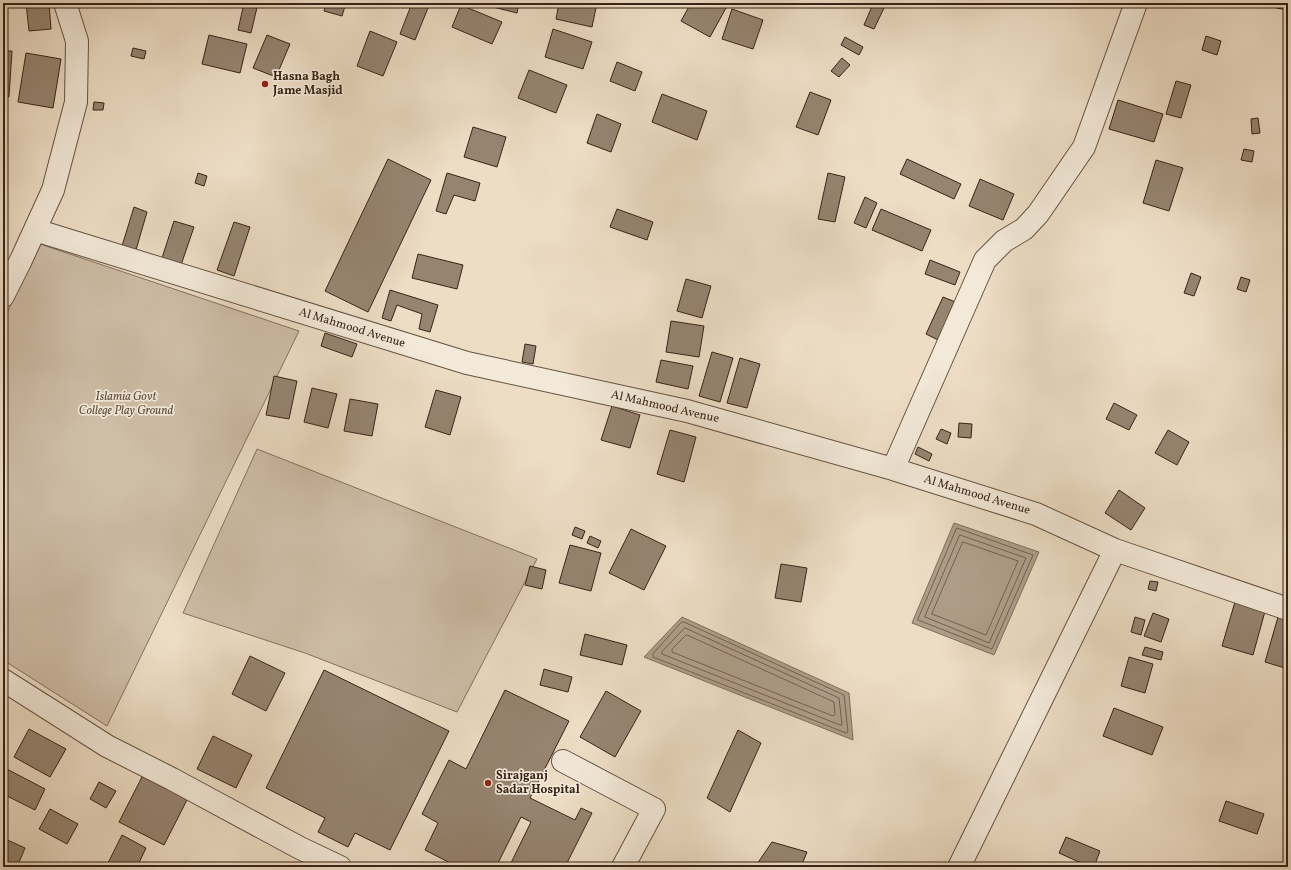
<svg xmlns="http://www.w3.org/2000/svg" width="1291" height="870" font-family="Vollkorn,serif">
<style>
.green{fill:#cebda7;stroke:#83705f}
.water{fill:#af9e8a;stroke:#7f6d5c}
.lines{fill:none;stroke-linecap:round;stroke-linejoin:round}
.shore{stroke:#746050;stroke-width:1}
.building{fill:#968471;stroke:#382317}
.minor-casing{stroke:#655242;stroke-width:24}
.minor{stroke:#f3e9d9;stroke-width:22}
.poi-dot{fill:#8f2418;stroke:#f3e9d9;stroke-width:1.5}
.labels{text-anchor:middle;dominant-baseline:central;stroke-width:3.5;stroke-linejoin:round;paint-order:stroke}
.poi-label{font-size:12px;font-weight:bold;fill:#382317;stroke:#f3e9d9;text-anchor:start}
.street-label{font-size:12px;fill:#382317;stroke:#f3e9d9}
.park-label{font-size:12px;font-style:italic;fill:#5e4a3b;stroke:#f3e9d9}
</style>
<rect width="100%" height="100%" fill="#edddc5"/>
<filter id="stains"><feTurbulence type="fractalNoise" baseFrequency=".005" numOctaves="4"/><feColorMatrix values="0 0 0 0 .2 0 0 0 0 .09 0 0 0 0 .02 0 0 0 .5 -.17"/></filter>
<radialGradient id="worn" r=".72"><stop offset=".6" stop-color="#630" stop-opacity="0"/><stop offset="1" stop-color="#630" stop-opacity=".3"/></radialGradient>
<path class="green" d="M40,244L299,331L107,726L3,660V321Z
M257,449L537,559L457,712L305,653L183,613Z"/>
<path class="water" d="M954,523L1039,552L994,655L912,623Z
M682,617L849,693L853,740L644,657Z"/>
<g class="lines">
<path class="shore" d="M957,528L1033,555L992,649L918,620Z
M960,535L1026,558L989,643L925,617Z
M963,542L1018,561L986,635L932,614Z
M682,622H684L844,695L848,732L846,733L653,657V654Z
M685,628L839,698L842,725H840L662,654V652Z
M687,635L834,702L835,715L833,716L672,652V649L685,636Z"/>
</g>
<path class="building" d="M26,3H49L51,29L29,31Z
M244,3H258L251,33L238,30Z
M326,3H346L342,16L324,11Z
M391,3H406L404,8Z
M412,3H430L415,40L400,34Z
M490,3H519L517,13L489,6Z
M559,3H597L592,27L556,19Z
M691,3H717L726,8L710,37L681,21Z
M1278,3H1288V10L1276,8Z
M873,4L884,8L874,29L864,25Z
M461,5L502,22L492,44L452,27Z
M732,9L763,20L753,49L722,39Z
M553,29L592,42L583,69L545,57Z
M370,31L397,42L383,76L357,66Z
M209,35L247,44L240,73L202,64Z
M267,35L290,44L276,77L253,68Z
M1206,36L1221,41L1217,55L1202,50Z
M845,37L863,47L859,55L841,45Z
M133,48L146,51L144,59L131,56Z
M3,51H12L9,97L3,96Z
M26,53L61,59L53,108L18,102Z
M842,58L850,65L839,77L831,71Z
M617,62L642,72L635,91L610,81Z
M529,70L567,85L556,113L518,98Z
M1176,81L1191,85L1181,118L1166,114Z
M810,92L831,100L818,135L796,127Z
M662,94L707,111L697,140L652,122Z
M1118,100L1163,114L1154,142L1109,129Z
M94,102L104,103L103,110H93Z
M597,114L621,124L611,152L587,143Z
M1258,118L1260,133L1252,134L1251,119Z
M473,127L506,137L497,167L464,157Z
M1244,149L1254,151L1252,162L1241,160Z
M388,159L431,180L368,312L325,291Z
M907,159L961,184L954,199L900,174Z
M1156,160L1183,168L1169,211L1143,203Z
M198,173L207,176L204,186L195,183Z
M447,173L480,183L475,201L454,195L446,214L436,211Z
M828,173L845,177L835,222L818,219Z
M980,179L1014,194L1003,220L969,206Z
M865,197L877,203L866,228L854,223Z
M134,207L147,212L136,250L122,246Z
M617,209L653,222L647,240L610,227Z
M881,209L931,230L922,251L872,230Z
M174,221L194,227L180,268L161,261Z
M234,222L250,227L234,276L217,270Z
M418,254L463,265L457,289L412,278Z
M930,260L960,272L955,285L925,274Z
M1191,273L1201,277L1194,296L1184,293Z
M1241,277L1250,280L1246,292L1237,289Z
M686,279L711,286L702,318L677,311Z
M390,290L438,305L430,332L419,329L422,314L397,305L391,321L382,318Z
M943,297L958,303L940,341L926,334Z
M671,321L704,326L699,357L666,352Z
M325,333L357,344L352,357L321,346Z
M525,344L536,346L533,364L522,362Z
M712,352L733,358L720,402L699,396Z
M740,358L760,364L747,408L727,403Z
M661,360L693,366L688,389L656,382Z
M274,376L297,381L289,419L266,415Z
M312,388L337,394L328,428L304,422Z
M436,390L461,397L450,435L425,427Z
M350,399L378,404L372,436L344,431Z
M1114,403L1137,415L1129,430L1106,419Z
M612,406L640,415L630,448L601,440Z
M959,423L972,424L971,438L958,437Z
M941,429L951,433L947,444L936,439Z
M670,430L696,437L684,482L657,474Z
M1168,430L1189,442L1177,465L1155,453Z
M918,447L932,454L929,461L915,454Z
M1119,490L1145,508L1131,530L1105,513Z
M575,527L585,531L582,539L572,535Z
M631,529L666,546L644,590L609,573Z
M590,536L601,541L598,548L587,543Z
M570,545L601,553L591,591L559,583Z
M781,564L807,568L801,602L775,598Z
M530,566L546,570L542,589L525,585Z
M1150,581L1158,582L1156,591L1148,589Z
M1237,595L1267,604L1253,655L1222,646Z
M1153,613L1169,619L1161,642L1144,636Z
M1135,617L1145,620L1141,635L1131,632Z
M1278,617L1288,620V669L1265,662Z
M585,634L627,645L622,665L580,655Z
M1145,647L1163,652L1161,660L1142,655Z
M250,656L285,673L266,711L232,694Z
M1129,657L1153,664L1145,693L1121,686Z
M544,669L572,677L568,692L540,685Z
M324,670L449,731L390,850L355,833L348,847L318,832L325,818L266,788Z
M505,690L569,721L530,798L575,820L581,808L592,813L565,867H509L531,822L521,817L496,867H458L425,850L438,823L422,814L449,760L466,769Z
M606,691L641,711L615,757L580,737Z
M1114,708L1163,727L1152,755L1103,736Z
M29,729L66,749L50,777L14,757Z
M738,730L761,743L730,812L707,798Z
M213,736L252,755L236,788L197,769Z
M3,767L45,789L35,810L3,794Z
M143,775L188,798L164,845L119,822Z
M99,782L116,791L106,808L90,799Z
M1226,801L1264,814L1257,834L1219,821Z
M50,809L78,824L67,844L39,829Z
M122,835L146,848L137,867H106Z
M1066,837L1100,851L1094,867H1090L1059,853Z
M3,838L25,848L17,867H3Z
M772,842L807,852L801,867H755Z"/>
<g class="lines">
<g class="minor-casing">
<path id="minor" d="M35,230L467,363L687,411L893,469L1036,514L1115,550L1288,609
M3,296L21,260L53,190L76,102L77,41L65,3
M893,469L985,260L1004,241L1024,229L1038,214L1084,147L1136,3
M3,680L107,746L172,779L300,848L340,867
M563,761L654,809L623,867
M959,867L1115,550"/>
</g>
<use href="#minor" class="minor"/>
</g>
<g class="poi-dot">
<circle cx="265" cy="84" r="4"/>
<circle cx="488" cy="783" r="4"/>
</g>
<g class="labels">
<g class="poi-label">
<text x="273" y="77">Hasna Bagh<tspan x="273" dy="14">Jame Masjid</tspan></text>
<text x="496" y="776">Sirajganj<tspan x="496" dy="14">Sadar Hospital</tspan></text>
</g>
<g class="street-label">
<text transform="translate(352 328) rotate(17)">Al Mahmood Avenue</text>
<text transform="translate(665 407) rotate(13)">Al Mahmood Avenue</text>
<text transform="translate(977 495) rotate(17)">Al Mahmood Avenue</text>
</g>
<g class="park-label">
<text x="126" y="397">Islamia Govt<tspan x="126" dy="14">College Play Ground</tspan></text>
</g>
</g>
<rect width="1291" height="870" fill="none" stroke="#edddc5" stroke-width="16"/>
<rect x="4" y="4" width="1283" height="862" fill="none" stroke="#382317" stroke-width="2"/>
<rect x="8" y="8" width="1275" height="854" fill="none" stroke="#382317"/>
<rect width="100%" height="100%" filter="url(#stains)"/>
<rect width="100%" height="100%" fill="url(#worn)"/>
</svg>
